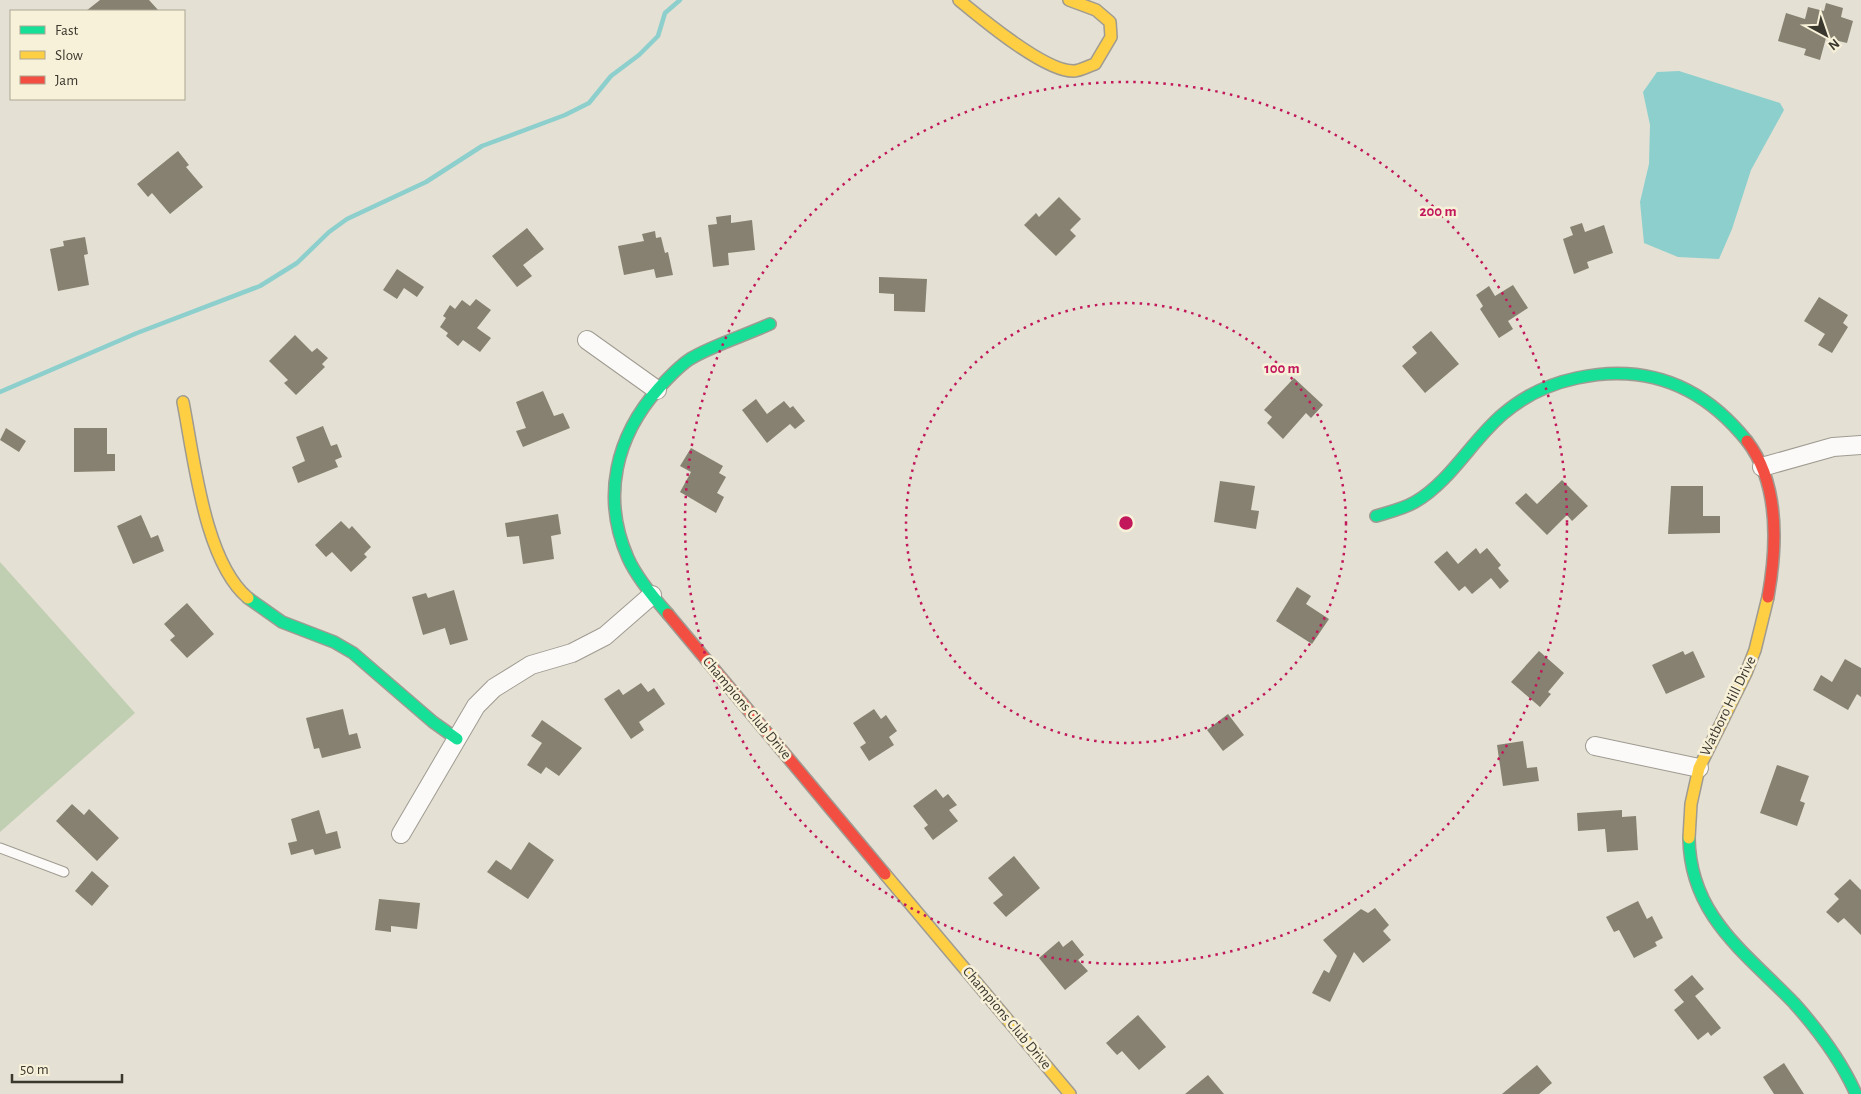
<svg xmlns="http://www.w3.org/2000/svg" width="1861" height="1094" font-family="'Alegreya Sans',sans-serif">
<style>
.green{fill:#c0ceb2}
.water{fill:#8ccfcd}
.lines{fill:none;stroke-linecap:round;stroke-linejoin:round}
.stream{stroke:#8ccfcd;stroke-width:4.5}
.building{fill:#868170}
.lane-casing{stroke:#9f9b92;stroke-width:11}
.street-casing{stroke:#9f9b92;stroke-width:20}
.fast-casing{stroke:#9f9b92;stroke-width:14}
.slow-casing{stroke:#9f9b92;stroke-width:14}
.jam-casing{stroke:#9f9b92;stroke-width:14}
.lane{stroke:#fbfaf8;stroke-width:9}
.street{stroke:#fbfaf8;stroke-width:18}
.fast{stroke:#16e098;stroke-width:11}
.slow{stroke:#ffcf43;stroke-width:11}
.jam{stroke:#f24e42;stroke-width:11}
.ring{fill:none;stroke:#c2185b;stroke-width:2.5;stroke-dasharray:2.5 5}
.labels{text-anchor:middle;dominant-baseline:central;stroke-width:5;stroke-linejoin:round;paint-order:stroke}
.street-label{font-size:15px;fill:#3a372e;stroke:#f8f1d9}
.centre{fill:#c2185b;stroke:#f8f1d9;stroke-width:2.5}
.ring-label{font-size:15px;text-anchor:middle;font-weight:bold;fill:#c2185b;stroke:#f8f1d9;stroke-width:5;stroke-linejoin:round;paint-order:stroke}
</style>
<rect width="100%" height="100%" fill="#e4e0d3"/>
<path class="green" d="M0,562L135,713L0,832Z"/>
<path class="water" d="M1679,71L1780,103L1784,110L1751,170L1732,229L1719,259L1678,257L1644,243L1640,202L1649,164L1650,125L1643,92L1657,72Z"/>
<g class="lines">
<path class="stream" d="M0,392L137,333L260,286L297,263L329,232L347,219L426,182L482,146L565,115L589,103L611,76L639,55L658,36L665,13L680,0"/>
</g>
<path class="building" d="M100,0H149L159,11H86Z
M1826,3L1843,8L1841,17L1853,21L1847,43L1826,38L1820,60L1804,55L1806,49L1778,41L1786,13L1805,19L1808,7L1824,11Z
M178,151L189,165L186,167L203,187L170,214L152,193L148,197L137,184Z
M1059,197L1081,219L1070,230L1076,236L1056,256L1024,225L1036,213L1039,217Z
M731,215V223L752,220L755,250L728,253L729,265L713,267L708,225L717,224L716,217Z
M1582,223L1585,232L1604,225L1613,253L1587,262L1589,268L1574,274L1563,239L1573,235L1570,227Z
M527,228L544,249L523,265L532,276L517,287L492,256Z
M655,231L656,238L661,237L665,253L668,252L673,275L656,278L654,269L624,275L618,246L644,241L642,234Z
M85,237L88,254L84,255L89,285L58,291L50,249L64,246L63,241Z
M397,269L424,287L417,297L404,288L397,299L383,290Z
M879,277L927,279L925,312L894,311V294L879,293Z
M1513,285L1528,308L1508,321L1513,329L1499,338L1480,309L1483,306L1476,295L1489,286L1495,296Z
M1819,297L1848,315L1843,323L1848,327L1832,353L1818,345L1825,334L1804,321Z
M476,299L491,310L477,328L491,338L480,352L463,340L458,346L446,336L448,333L440,327L446,318L443,316L450,305L455,309L462,300L470,306Z
M1431,331L1459,364L1425,393L1402,366L1417,353L1412,347Z
M295,335L312,352L317,348L328,358L322,364L325,367L296,395L284,383L288,380L269,361Z
M1294,378L1323,405L1311,418L1306,413L1283,439L1267,423L1272,417L1264,410Z
M543,391L554,416L563,413L570,428L523,447L516,431L526,428L516,402Z
M756,399L767,414L784,401L790,408L793,406L805,421L795,429L790,424L767,443L742,410Z
M323,426L331,446L337,444L342,457L335,460L338,467L298,483L292,467L305,461L296,437Z
M6,428L26,441L19,452L0,440Z
M74,428H107V454H115V471L74,472Z
M691,448L723,466L719,473L726,477L717,493L724,497L716,513L680,492L691,472L680,466Z
M1562,480L1588,506L1572,521L1567,515L1547,535L1515,503L1526,493L1537,504Z
M1220,481L1255,486L1251,510L1259,511L1256,529L1214,522Z
M1671,486H1703V516H1720V533L1668,534Z
M558,514L561,534L551,536L554,559L523,564L519,536L507,537L505,523Z
M141,515L151,538L158,535L164,551L133,564L117,526Z
M341,521L349,529L352,526L371,547L364,554L367,557L351,572L332,552L326,557L315,545Z
M1476,548L1480,554L1487,548L1501,565L1498,568L1509,581L1500,589L1491,578L1472,594L1465,586L1459,591L1434,562L1447,551L1458,564Z
M1297,587L1311,596L1306,604L1329,619L1312,644L1276,621Z
M454,590L468,640L450,645L445,628L423,635L412,597L426,593L428,598Z
M187,603L214,634L187,658L170,640L175,636L164,624Z
M1539,651L1564,673L1548,692L1551,694L1540,707L1511,682Z
M1683,651L1685,655L1693,651L1705,677L1666,694L1652,665Z
M1845,659L1861,668V697L1857,694L1848,710L1813,690L1821,675L1832,682Z
M641,683L648,692L654,688L665,704L639,722L644,730L631,739L604,699L619,689L623,695Z
M343,709L349,735L357,733L361,748L322,758L319,748L314,749L306,718Z
M874,709L881,719L886,715L897,731L889,737L894,745L869,761L860,747L866,743L853,723Z
M1228,714L1244,735L1223,751L1207,730Z
M542,720L582,748L559,776L546,767L541,774L527,765L542,743L531,736Z
M1523,741L1527,768L1537,767L1539,781L1503,786L1497,745Z
M1777,765L1809,776L1800,801L1805,803L1797,826L1760,813Z
M936,789L943,798L948,794L957,805L949,810L958,821L933,840L924,828L928,825L913,806Z
M72,804L84,815L89,809L119,838L97,861L56,821Z
M319,810L326,834L337,831L341,848L315,855L313,849L291,855L288,843L297,841L291,819Z
M1622,810V817L1636,816L1638,850L1607,852L1605,829L1578,831L1577,813Z
M529,842L554,860L528,899L487,872L496,860L511,870Z
M1014,856L1040,888L1006,917L993,903L1003,895L988,878Z
M92,871L109,886L92,906L75,891Z
M1850,879L1861,890V935L1844,918L1838,923L1826,912L1839,899L1834,894Z
M379,899L420,903L417,929L391,926V932L375,930Z
M1638,901L1647,919L1652,916L1663,938L1655,942L1657,946L1634,958L1619,930L1614,932L1606,917Z
M1375,908L1389,925L1383,931L1391,940L1363,963L1354,952L1330,1002L1312,993L1324,970L1329,973L1337,956L1323,940L1361,909L1368,913Z
M1072,940L1084,955L1078,960L1088,971L1065,990L1039,958L1059,941L1063,947Z
M1692,975L1704,989L1695,996L1721,1028L1711,1036L1708,1032L1698,1040L1674,1010L1684,1002L1674,990Z
M1138,1015L1166,1047L1139,1070L1122,1051L1117,1055L1106,1043Z
M1784,1063L1804,1094H1774L1763,1077Z
M1537,1065L1552,1083L1539,1094H1502Z
M1208,1075L1224,1094H1185Z"/>
<g class="lines">
<g class="lane-casing">
<path id="lane" d="M0,848L64,872"/>
</g>
<g class="street-casing">
<path id="street" d="M587,340L657,390
M1762,467L1833,447L1861,445
M1595,746L1699,768
M401,834L476,706L494,688L531,665L572,653L605,636L652,595"/>
</g>
<g class="fast-casing">
<path id="fast" d="M1376,516C1389,512 1403,509 1415,502C1451,481 1472,440 1503,414C1525,395 1549,384 1577,378C1647,363 1703,386 1747,441
M248,598L282,622L334,642L353,653L433,722L457,739
M668,614C653,597 637,578 628,558C601,497 616,436 659,388C668,378 678,367 690,359C711,346 746,335 770,324
M1689,838C1690,916 1746,953 1794,1003C1819,1031 1841,1060 1856,1094"/>
</g>
<g class="slow-casing">
<path id="slow" d="M959,0C982,19 1044,71 1073,71C1080,71 1088,66 1095,64L1111,37L1110,22L1096,10L1069,0
M183,402C194,457 204,561 248,598
M1689,838L1691,804L1699,768L1746,673L1755,650L1768,597
M885,874L1070,1094"/>
</g>
<g class="jam-casing">
<path id="jam" d="M1747,441C1780,484 1777,547 1768,597
M668,614L885,874"/>
</g>
<use href="#lane" class="lane"/>
<use href="#street" class="street"/>
<use href="#fast" class="fast"/>
<use href="#slow" class="slow"/>
<use href="#jam" class="jam"/>
</g>
<g class="ring">
<circle cx="1126" cy="523" r="220"/>
<circle cx="1126" cy="523" r="441"/>
</g>
<g class="labels">
<g class="street-label">
<text transform="translate(1728 706) rotate(-64)">Watboro Hill Drive</text>
<text transform="translate(747 708) rotate(50)">Champions Club Drive</text>
<text transform="translate(1007 1018) rotate(50)">Champions Club Drive</text>
</g>
</g>
<circle cx="1126" cy="523" r="8" class="centre"/>
<g class="ring-label">
<text x="1438" y="216">200 m</text>
<text x="1282" y="373">100 m</text>
</g>
<rect x="10" y="10" width="175" height="90" fill="#f8f1d9" stroke="#aca795"/>
<rect x="20" y="26" width="25" height="8" fill="#16e098" stroke="#aca795"/>
<text x="55" y="35" font-size="15" fill="#3a372e">Fast</text>
<rect x="20" y="51" width="25" height="8" fill="#ffcf43" stroke="#aca795"/>
<text x="55" y="60" font-size="15" fill="#3a372e">Slow</text>
<rect x="20" y="76" width="25" height="8" fill="#f24e42" stroke="#aca795"/>
<text x="55" y="85" font-size="15" fill="#3a372e">Jam</text>
<g transform="translate(1826 35) rotate(140)" stroke="#f8f1d9" stroke-width="4" paint-order="stroke">
<path d="M0-4L9 19L0 12L-9 19Z" fill="#3a372e"/>
<text y="-8" font-size="14" font-weight="bold" text-anchor="middle" fill="#3a372e">N</text>
</g>
<path d="M12 1074v8h110v-8" fill="none" stroke="#3a372e" stroke-width="2.5"/>
<text x="20" y="1074" font-size="15" fill="#3a372e" stroke="#f8f1d9" stroke-width="4" paint-order="stroke">50 m</text>
</svg>
